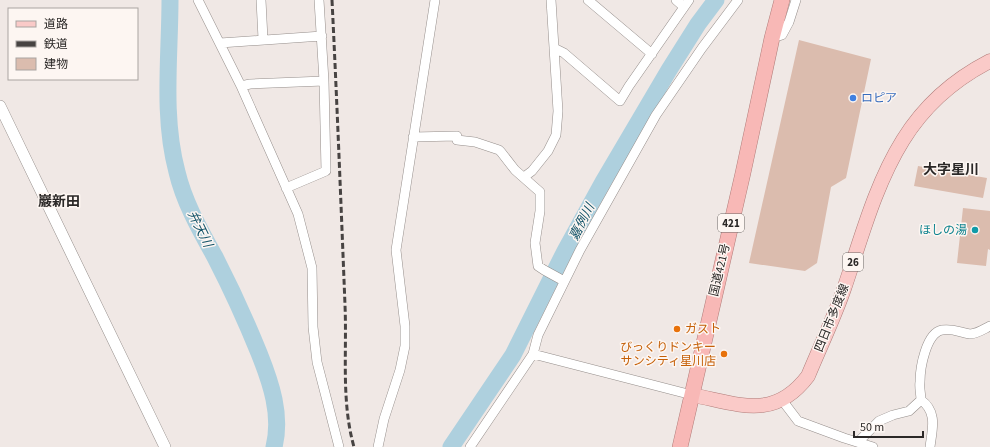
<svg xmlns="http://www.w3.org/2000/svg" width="990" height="447" font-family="'Source Sans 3','Noto Sans JP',sans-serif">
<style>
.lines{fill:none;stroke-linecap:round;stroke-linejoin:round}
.river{stroke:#aed0de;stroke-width:17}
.building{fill:#dbbcae}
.minor-casing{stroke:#958e8b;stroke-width:10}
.tertiary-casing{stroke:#958e8b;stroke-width:12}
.primary-casing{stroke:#af7b78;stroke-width:15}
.trunk-casing{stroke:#af7b78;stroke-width:16}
.minor{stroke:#fff;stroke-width:9}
.tertiary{stroke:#fff;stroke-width:11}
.primary{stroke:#facac8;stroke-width:14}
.trunk{stroke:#f8b8b6;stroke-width:15}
.rail{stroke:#474342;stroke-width:3;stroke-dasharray:6 3;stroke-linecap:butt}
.shop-dot{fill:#3f7fe0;stroke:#fdf6f2;stroke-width:1.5}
.culture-dot{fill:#0f9aa8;stroke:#fdf6f2;stroke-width:1.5}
.food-dot{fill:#e8710a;stroke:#fdf6f2;stroke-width:1.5}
.labels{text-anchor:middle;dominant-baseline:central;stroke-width:3;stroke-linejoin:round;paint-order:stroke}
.shield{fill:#fdf6f2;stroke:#6a6664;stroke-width:1}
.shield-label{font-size:11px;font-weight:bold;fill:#2b2827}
.shop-label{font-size:12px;fill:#366cbe;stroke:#fdf6f2;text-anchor:start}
.culture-label{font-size:12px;fill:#0d838f;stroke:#fdf6f2;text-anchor:end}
.street-label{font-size:12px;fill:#2b2827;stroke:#fdf6f2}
.food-label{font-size:12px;fill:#c56008;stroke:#fdf6f2;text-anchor:start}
.water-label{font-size:13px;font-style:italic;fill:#125368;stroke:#fdf6f2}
.quarter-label{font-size:14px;font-weight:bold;fill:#2b2827;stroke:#fdf6f2}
</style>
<rect width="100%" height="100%" fill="#f0e8e5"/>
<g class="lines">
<path class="river" d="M170,0C170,57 162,116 177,172C184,202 200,230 215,257C231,288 246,321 259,353C271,383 282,415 274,447
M451,447L513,355L565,251L603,182L669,70L698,24L716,0"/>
</g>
<path class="building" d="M799,40L871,59L846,178L831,187L817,263L805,271L749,263Z
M918,166L987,178L983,198L914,186Z
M963,208L990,211V250L988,249L986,266L957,263Z"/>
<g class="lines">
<g class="minor-casing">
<path id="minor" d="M198,0L241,86L298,214L312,268L313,327L317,362L339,447
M261,0L263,39
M588,0L652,54
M676,0L684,7
M772,38L782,35L789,22L796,0
M220,43L322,36
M554,48L564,53L620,101L629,86L689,0
M241,86L250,84L324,81
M413,137L457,136V140L475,142L499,150L501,152L515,170L540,192V211L535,243L538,266L544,270L564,281
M524,177L532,171L548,151L556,135L558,111L551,0
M286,188L326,171L324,81L319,0
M533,354L692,395
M782,400L798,421L844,438L873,447
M921,400C938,412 932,430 930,447
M858,442L879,421L893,415L909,411L921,400C921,394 919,388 920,382C920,368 926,333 942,330C953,328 961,333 970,334C977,334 984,329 990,326
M378,447L384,419L400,370L405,346V326L396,250L435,0
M470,447L533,354L538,335L580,250L656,115L702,48L738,0"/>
</g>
<g class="tertiary-casing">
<path id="tertiary" d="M0,106L165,447"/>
</g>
<g class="primary-casing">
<path id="primary" d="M692,395C739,404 774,421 808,376C820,347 834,318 844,289C861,239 875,185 903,140C924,106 955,79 990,61"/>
</g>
<g class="trunk-casing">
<path id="trunk" d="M680,447L743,173L772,38L782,0"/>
</g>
<use href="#minor" class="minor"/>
<use href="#tertiary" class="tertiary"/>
<use href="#primary" class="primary"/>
<use href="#trunk" class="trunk"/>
<path class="rail" d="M332,0C337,102 341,204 345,305C347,353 341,401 354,447"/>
</g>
<circle class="shop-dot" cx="853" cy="98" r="4"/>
<circle class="culture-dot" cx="975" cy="230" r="4"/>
<g class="food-dot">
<circle cx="677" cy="329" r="4"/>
<circle cx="724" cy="354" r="4"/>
</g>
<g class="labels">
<g class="shield">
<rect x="718" y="214" width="26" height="18" rx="3"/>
<rect x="843" y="253" width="20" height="18" rx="3"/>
</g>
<g class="shield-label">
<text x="731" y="223">421</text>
<text x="853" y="262">26</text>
</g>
<g class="shop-label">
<text x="861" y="98">ロピア</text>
</g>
<g class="culture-label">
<text x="967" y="230">ほしの湯</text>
</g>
<g class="street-label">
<text transform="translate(720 270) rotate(-77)">国道421号</text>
<text transform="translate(832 318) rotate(-68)">四日市多度線</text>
</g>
<g class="food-label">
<text x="685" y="329">ガスト</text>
<text x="716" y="347" text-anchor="end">びっくりドンキー<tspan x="716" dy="14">サンシティ星川店</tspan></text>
</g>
<g class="water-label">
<text transform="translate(582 222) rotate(-63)">嘉例川</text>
<text transform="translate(200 229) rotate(64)">弁天川</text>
</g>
<g class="quarter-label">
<text x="951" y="170">大字星川</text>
<text x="59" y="202">巖新田</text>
</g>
</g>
<rect x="8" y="8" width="130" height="72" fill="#fdf6f2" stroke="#a9a4a1"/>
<rect x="16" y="21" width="20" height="6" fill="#facac8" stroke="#a9a4a1"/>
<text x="44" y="28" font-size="12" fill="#2b2827">道路</text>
<rect x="16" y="41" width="20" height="6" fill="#474342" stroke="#a9a4a1"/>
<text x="44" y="48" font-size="12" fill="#2b2827">鉄道</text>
<rect x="16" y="58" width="20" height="12" fill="#dbbcae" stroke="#a9a4a1"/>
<text x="44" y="68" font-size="12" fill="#2b2827">建物</text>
<path d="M854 431v6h69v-6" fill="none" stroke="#2b2827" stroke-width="2"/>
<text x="860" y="431" font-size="12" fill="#2b2827" stroke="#fdf6f2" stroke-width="3" paint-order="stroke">50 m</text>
</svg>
